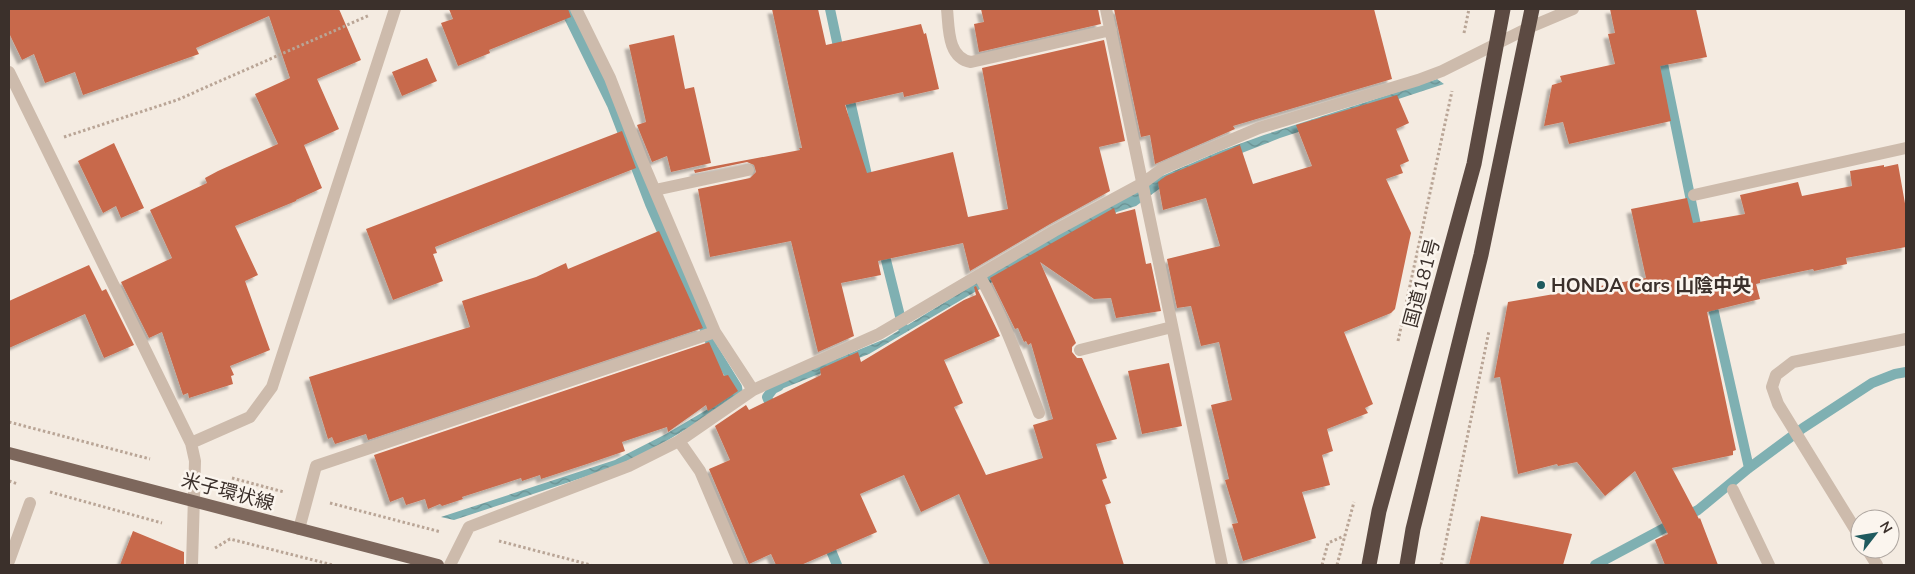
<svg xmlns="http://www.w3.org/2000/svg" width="1915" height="574" font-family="Mulish,'Noto Sans JP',sans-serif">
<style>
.water{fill:url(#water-waves)}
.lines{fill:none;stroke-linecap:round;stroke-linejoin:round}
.stream{stroke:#7fb0b2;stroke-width:10}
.building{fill:#c8694b;filter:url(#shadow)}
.path{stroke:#b9a596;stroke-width:3;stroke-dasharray:2.5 2.5;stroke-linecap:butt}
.minor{stroke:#cdbbac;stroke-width:12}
.major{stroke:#7d675c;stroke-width:12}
.highway{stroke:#5c4a42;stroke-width:15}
.poi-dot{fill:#1f5a5e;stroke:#fbf5ee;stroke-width:2}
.labels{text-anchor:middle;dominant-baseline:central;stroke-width:5;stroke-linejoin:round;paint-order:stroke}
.street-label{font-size:19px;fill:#3b302b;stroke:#fbf5ee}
.poi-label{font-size:19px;font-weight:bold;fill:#3b302b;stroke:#fbf5ee;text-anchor:start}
</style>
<defs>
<pattern id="water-waves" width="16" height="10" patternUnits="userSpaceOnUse" patternTransform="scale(1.25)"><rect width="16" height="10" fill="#7fb0b2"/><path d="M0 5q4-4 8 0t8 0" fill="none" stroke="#699091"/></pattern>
<filter id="shadow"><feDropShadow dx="-4.5" dy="4.5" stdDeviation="1" flood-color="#0004"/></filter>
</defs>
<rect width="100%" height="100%" fill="#f4ebe1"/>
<path class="water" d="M1437,79L1444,84L1280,138L1170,181L1136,206L1117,212L1040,254L869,354L764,396L773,385L885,339L995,271L1155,179L1220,151L1264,135Z
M740,387V397L658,446L615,467L454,520L441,517L615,460L666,434L735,393Z"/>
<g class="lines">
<path class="stream" d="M565,9L612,105L650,204L713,348L737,387L738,393L731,399
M830,9L840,56
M1661,54L1698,235
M848,92L867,175
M883,248L903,328
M1711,299L1749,468
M773,412L767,397L773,389L779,386
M827,541L837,565
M1595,565L1698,510L1749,468L1803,428L1872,383L1895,374L1906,372"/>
</g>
<path class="building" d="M9,9H339L361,60L317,79L339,129L304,145L322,188L296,200V201L235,226L258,275L245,281L270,350L230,366L234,375L231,376L233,384L189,398L188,393L183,395L162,332L149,338L121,282L172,258L150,210L207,183L205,178L218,171L278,144L255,94L290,78L269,16L196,48L199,54L83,95L75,72L45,83L34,54L22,60L9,33Z
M449,9H568L571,17L489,50L490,53L458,66L441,23L453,19Z
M772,9H818L826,45L921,24L924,34L926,33L939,89L904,97L903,92L845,105L867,173L953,152L968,217L1008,209L982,68L1104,40L1125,141L1099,147L1110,191L1050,224L970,271L963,243L878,261L881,275L841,283L854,336L818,352L791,241L710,257L698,189L750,178L756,172L754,165L747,162L695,173L694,170L800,150L799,148H802Z
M981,9H1098L1101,24L979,52L974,24L984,22Z
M1114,9H1374L1392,79L1233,126L1235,129L1155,164L1150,135L1141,137Z
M1610,9H1696L1707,57L1660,66L1671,121L1569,144L1563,122L1544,126L1552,85L1562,82L1560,76L1615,64L1608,34L1615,33Z
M674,35L685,89L694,87L711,163L671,172L667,156L652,162L637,125L646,122L629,45Z
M427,58L437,81L402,96L392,72Z
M1397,95L1409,123L1396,129L1409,161L1400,165L1403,173L1386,179L1411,233L1395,309L1391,313L1344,332L1373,404L1365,408L1368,413L1327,429L1333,451L1322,455L1330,485L1302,492L1316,538L1243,561L1232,524L1238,523L1225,480L1229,479L1211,405L1232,400L1219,342L1201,346L1191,306L1177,308L1167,259L1220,246L1206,198L1163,210L1158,182L1166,176L1240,145L1253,184L1312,166L1296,125Z
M622,131L636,168L435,247L437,253L433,254L443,281L393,300L366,229Z
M114,143L144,208L121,218L116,206L103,213L78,161Z
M1898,164L1906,209V247L1846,258L1847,264L1814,271L1813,269L1760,280V283L1756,284L1760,299L1707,312L1736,450L1733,451V455L1672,468L1699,519L1700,518L1718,565H1665L1655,540L1668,534L1635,471L1605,496L1577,462L1558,466L1557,464L1518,474L1500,377L1494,378L1508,302L1646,278L1631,209L1687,198L1693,223L1745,214L1740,195L1798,182L1802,196L1852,186L1850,171L1884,165V167Z
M1114,208L1116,214L1135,209L1146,264L1151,263L1161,311L1116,318L1111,298L1094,299L1040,262L1076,343L1072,347V352L1077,358H1082L1117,439L1096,444L1107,478L1102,480L1111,503L1105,505L1124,565H990L959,494L921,512L904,475L860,494L877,532L801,565H776L771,554L749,564L709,469L730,460L715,426L746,405L749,410L821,375L820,369L858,352L861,362L964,300L976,295L974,287L976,286L1000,336L944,360L963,403L954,407L986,475L1043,458L1033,425L1053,419L1031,343L1028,345L1026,341L1024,342L1018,328L1015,329L990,278Z
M659,231L703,328L368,440L366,434L335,444L332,437L328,439L309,377L470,327L462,301L536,277L566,263L568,269Z
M89,265L102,291L106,289L134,345L104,358L85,314L9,348V301Z
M709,342L724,376L728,375L738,391L708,411L706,405L668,432L667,427L622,442L625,451L587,464L541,479L540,475L522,481L521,478L462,497L463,499L442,506L440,504L428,509L425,499L406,505L403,497L390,502L374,455Z
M1169,363L1182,426L1142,434L1128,371Z
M1481,516L1572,534L1563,565H1469Z
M133,531L184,552V565H120Z"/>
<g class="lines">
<path class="path" d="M1464,33L1469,9
M64,137L177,100L370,15
M1398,341L1452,91
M9,422L150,459
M232,478L284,492
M9,481L18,484
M50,492L162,523
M330,503L441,532
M499,541L591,565
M215,548L230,539L238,541L333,565
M1322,565L1328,543L1344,536
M1337,565L1354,502
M1441,565L1489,331"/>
<path class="minor" d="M576,9L610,78L641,158L715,332L753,390
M947,9C949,27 947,58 971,62L1111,30
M1106,9L1222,565
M9,72L191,443L195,461L192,565
M655,190L748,170
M1694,195L1906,148
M979,275C1004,318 1021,367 1039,413
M1080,350L1172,327
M679,441L700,471L740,565
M191,443L250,417L272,387L395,9
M1733,490L1769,565
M299,529L316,466L715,332
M1860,537L1778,404L1772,387L1776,375L1793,362L1906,339
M1867,549L1877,565
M9,561L30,503
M450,565L469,527L629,466L679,441L753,390L879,334L1054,231L1143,183L1162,169L1259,128L1418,80L1442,71L1528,28L1573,9"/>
<path class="major" d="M9,453L438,565"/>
<path class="highway" d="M1369,565L1379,511L1474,164L1503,9
M1407,565L1413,529L1481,255L1532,9"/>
</g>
<circle class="poi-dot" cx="1541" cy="285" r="5"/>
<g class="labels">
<g class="street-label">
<text transform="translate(1421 283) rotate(-75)">国道181号</text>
<text transform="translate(228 491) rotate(15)">米子環状線</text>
</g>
<g class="poi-label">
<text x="1551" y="285">HONDA Cars 山陰中央</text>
</g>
</g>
<rect width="1915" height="574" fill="none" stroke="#3b302b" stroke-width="20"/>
<g transform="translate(1875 534) rotate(59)"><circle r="24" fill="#fbf5ee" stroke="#aea6a0"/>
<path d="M0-4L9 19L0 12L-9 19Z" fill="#1f5a5e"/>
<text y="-8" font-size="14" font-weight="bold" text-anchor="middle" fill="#3b302b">N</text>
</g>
</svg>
